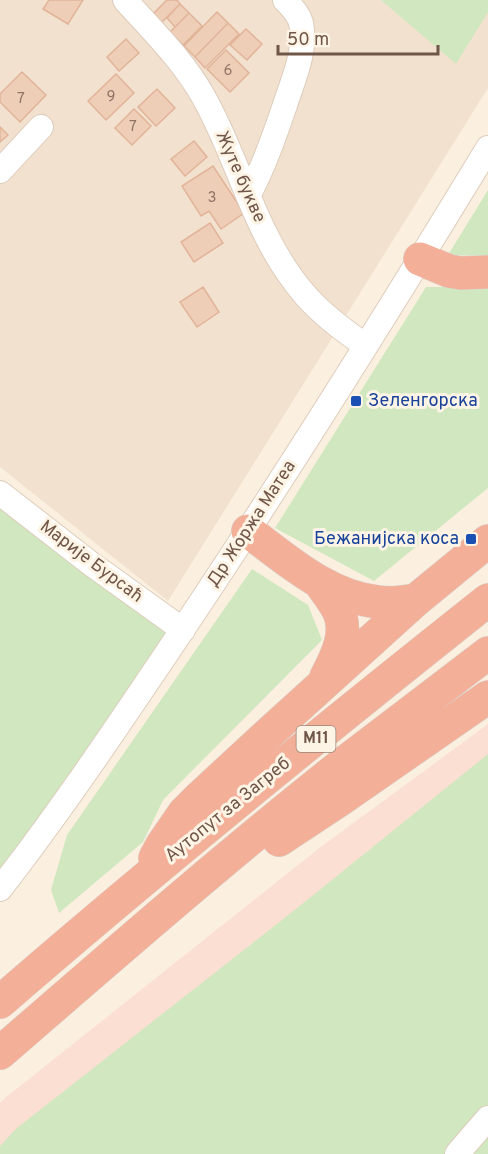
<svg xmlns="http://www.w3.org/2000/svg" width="488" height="1154" font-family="Overpass,sans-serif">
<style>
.residential{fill:#f2e1ce}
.commercial{fill:#fbdfd3}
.green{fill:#d0e7bf}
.building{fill:#efceb8;stroke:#e1b499;stroke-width:1.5}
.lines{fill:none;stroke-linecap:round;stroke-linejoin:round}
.minor-casing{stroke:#deccbc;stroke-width:26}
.highway-casing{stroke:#dad3cf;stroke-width:34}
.minor{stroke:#fff;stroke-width:24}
.highway{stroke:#f3af98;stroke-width:33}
.transit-dot{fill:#1a4fb4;stroke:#fef4e5;stroke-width:2}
.labels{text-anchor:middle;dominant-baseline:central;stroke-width:6;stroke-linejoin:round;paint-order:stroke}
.number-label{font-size:15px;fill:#907464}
.shield{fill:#fef4e5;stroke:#9b8577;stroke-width:1.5}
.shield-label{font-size:16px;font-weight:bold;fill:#705648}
.street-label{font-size:18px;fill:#705648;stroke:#fef4e5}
.transit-label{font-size:18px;fill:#164399;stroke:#fef4e5;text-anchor:start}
</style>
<rect width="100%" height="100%" fill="#fbf0df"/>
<path class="residential" d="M0,0H488V88L168,601L0,467Z"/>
<path class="commercial" d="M488,724V1154H0V1103L5,1098L318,849Z"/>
<path class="green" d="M381,0H488V12L456,64Z
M488,190V256L448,255Z
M426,287H488V488L374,581L275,528Z
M0,493L183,630L0,889Z
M252,569L308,605L322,640L163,800L143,842L59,913L51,890L67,835Z
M488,754V1154H0V1146L17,1128L296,909Z"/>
<path class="building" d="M49,0H83L68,24L43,9Z
M167,0H177L180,4L160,24L151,16Z
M180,4L189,13L175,27L167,18Z
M217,12L228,23L195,57L184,46Z
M189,13L202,26L183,45L170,32Z
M228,23L239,34L205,68L195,57Z
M246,29L262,44L247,60L230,45Z
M126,39L139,53L119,71L107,57Z
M226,50L249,73L230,92L207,69Z
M22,72L46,95L20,122L0,102V94Z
M116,74L134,93L106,120L88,101Z
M157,89L175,108L156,126L138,107Z
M134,109L151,126L132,145L115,128Z
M0,127L8,135L0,142Z
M194,141L207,157L185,176L171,159Z
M213,166L244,213L221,229L209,211L201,216L182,186Z
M210,223L223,243L194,262L181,242Z
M203,287L219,312L197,327L180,302Z"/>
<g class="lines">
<g class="minor-casing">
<path id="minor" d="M125,0C152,30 183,60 203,96C240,161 255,238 306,296C323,315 344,331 365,345
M0,171L41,127
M248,196C264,166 274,137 285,105C293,80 307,50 301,23C299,15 291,6 285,0
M0,493L90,563L183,630
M0,889C66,804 125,715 185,626C290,469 390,309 488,148
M457,1154L488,1118"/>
</g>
<g class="highway-casing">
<path id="highway" d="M420,259L449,271L461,273L488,272
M248,531C287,560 328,597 378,602C391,604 403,602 416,600
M320,583C326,591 332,599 337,608C350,631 337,656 326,677
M279,840L341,799L488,697
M155,858L162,845L184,813L200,797L267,735L416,600L488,541
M0,1002C159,864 323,731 488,600
M0,1053C112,956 224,858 340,766C389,728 439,691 488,653"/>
</g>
<use href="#minor" class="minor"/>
<use href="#highway" class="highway"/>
</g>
<g class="transit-dot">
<rect x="350" y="395" width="12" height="12" rx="3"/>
<rect x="465" y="533" width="12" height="12" rx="3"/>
</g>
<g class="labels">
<g class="number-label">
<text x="228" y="71">6</text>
<text x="111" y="97">9</text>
<text x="21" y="99">7</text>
<text x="133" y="127">7</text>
<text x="212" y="198">3</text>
</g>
<rect class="shield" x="296.5" y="726" width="39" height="26" rx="4.5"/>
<g class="shield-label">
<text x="316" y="739">M11</text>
</g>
<g class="street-label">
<text transform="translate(240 177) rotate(66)">Жуте букве</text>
<text transform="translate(252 524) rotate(-57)">Др Жоржа Матеа</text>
<text transform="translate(91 562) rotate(37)">Марије Бурсаћ</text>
<text transform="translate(228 810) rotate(-39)">Аутопут за Загреб</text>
</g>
<g class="transit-label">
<text x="368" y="401">Зеленгорска</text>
<text x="459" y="539" text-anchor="end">Бежанијска коса</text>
</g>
</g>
<path d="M278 45v9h160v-9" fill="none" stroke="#705648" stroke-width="3"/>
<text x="287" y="45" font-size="18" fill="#705648" stroke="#fef4e5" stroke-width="4.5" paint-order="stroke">50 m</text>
</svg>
